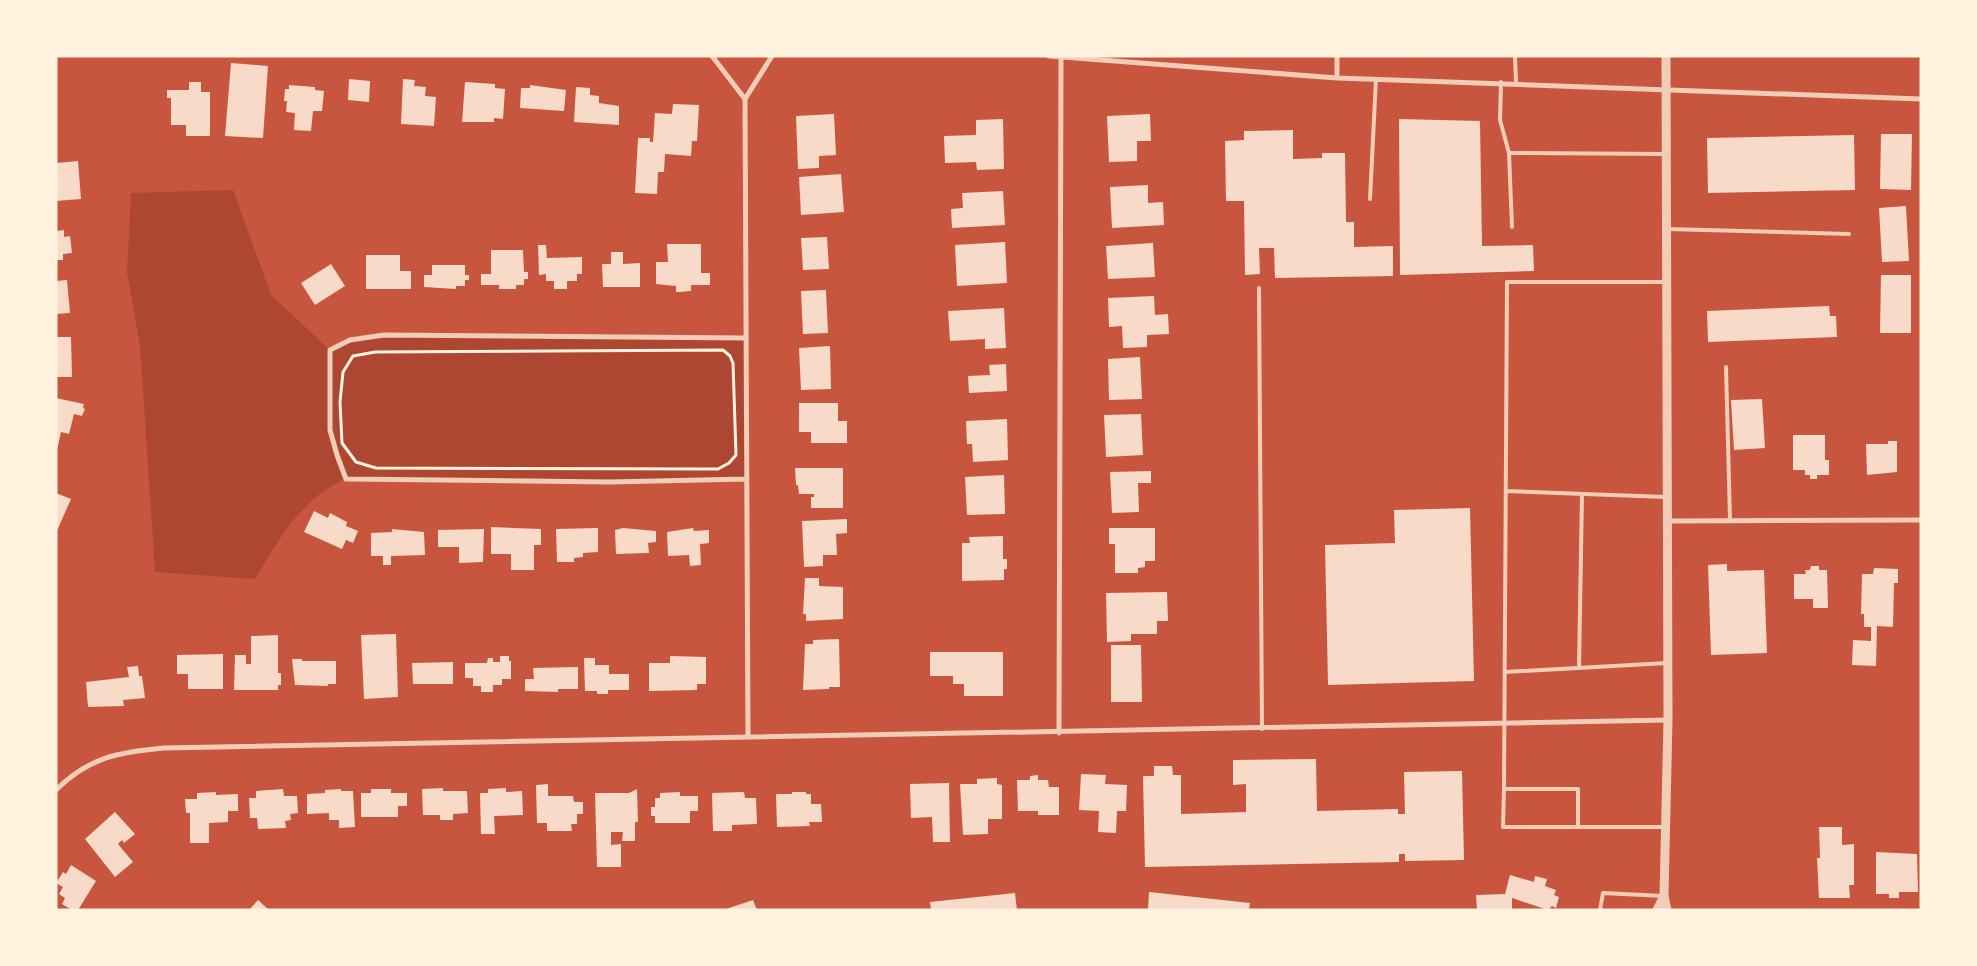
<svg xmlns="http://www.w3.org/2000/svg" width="1977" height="966" font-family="'Nunito Sans',sans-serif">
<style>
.green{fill:#ae4732}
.building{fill:#f7dbc8}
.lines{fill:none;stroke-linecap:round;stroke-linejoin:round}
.path{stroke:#fff3e0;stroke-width:3}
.service{stroke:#f1ccb7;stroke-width:4}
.minor{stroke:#f1ccb7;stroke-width:5}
.tertiary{stroke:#f1ccb7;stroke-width:9}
</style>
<rect width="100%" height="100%" fill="#c8553d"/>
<path class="green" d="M233,190L271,295L330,350L350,340L384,335L746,338V479L610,482L346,479C302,497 279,539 255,579L155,572L140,345L127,273L131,193Z"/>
<path class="building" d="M231,63L268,66L263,138L225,136Z
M349,79L370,81L369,102L348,100Z
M403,79L415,80L414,86L426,87L425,96L436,97L434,126L401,124Z
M189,82H201V92H210V136H186V125H171V98H167V90H189Z
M465,82L495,84V88L505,89L503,119L494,118V122H462Z
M289,85L315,87V90L324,91L322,111H313L311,131L294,130L295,113L286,112L287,101H284L285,89H289Z
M530,85L566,90L564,111L520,108L521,88H530Z
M576,87L590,88V95L599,96V103L619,106V125L574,122Z
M673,104L699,105L697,141H692L691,156L665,154L664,172H658L657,194L635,193L638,138H650V142H653L655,113L672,114Z
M834,114L836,155L819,156V168L798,169L796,116Z
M1150,114L1151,141H1137V161L1109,162L1107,116Z
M1003,119L1004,169L977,170L976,162L945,163L944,136L976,135V120Z
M1399,119L1480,121L1482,246L1533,245L1534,271L1400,275Z
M1293,130V159L1322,158V153H1345L1346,222H1354V247L1393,246V276L1275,278L1274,248H1259L1260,274L1245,275L1244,201H1226L1225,141L1244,140V131Z
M1881,134H1912L1911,190L1880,189Z
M1854,135L1855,190L1708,193L1707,138Z
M78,161L81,199L56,201V163Z
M841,174L844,212L801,215L799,177Z
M1148,185V203L1163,202L1164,225L1112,228L1110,187Z
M1003,191L1005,225L952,228L951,209L963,208L962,193Z
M1906,206L1909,261L1882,262L1879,208Z
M64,230V237L70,236L72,253L63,254V260H56V231Z
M827,237L829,269L803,270L801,238Z
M1005,242L1007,283L957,286L955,245Z
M1153,243L1155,277L1108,279L1106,246Z
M667,244H701V273H710V285H691V291L679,292H676V286L656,284V262H668Z
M538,245H546L547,258L582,257V274H577V281H567V289H554V281H546V274L539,275Z
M491,250H523L524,272H528V279H524V285H516V289H499V285H481V274H491Z
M611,252H623V264L640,263V287H603L602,264H611Z
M366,255H400V271H411V289H366Z
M331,264L345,286L315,305L301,283Z
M432,265H465V275H469V280H465V286H456V289L424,287V275H432Z
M1881,275H1911V333H1880Z
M67,280L70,313L56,314V281Z
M826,290L828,333L803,334L801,291Z
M1154,296L1155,315L1168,314L1169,334L1147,335V347L1123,348L1122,326L1109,327L1108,298Z
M1829,306L1830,316H1836L1837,337L1708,342L1707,311Z
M1004,308L1006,348L985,349V339L950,341L948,311Z
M56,337H71L72,377H56Z
M830,346L831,389L801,390L799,348Z
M1140,357L1142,399L1109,400L1108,359Z
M1006,364L1007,391L969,393L968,376L990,375L989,365Z
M56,398L84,404L83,408L85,409L82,416L74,414L69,434L61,432L57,450Z
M1762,399L1765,448L1734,450L1731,400Z
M799,403H838V421H847V443H811V432H799Z
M1141,414L1143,455L1106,457L1104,415Z
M1007,419L1008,460L973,462L972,444H967L966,421Z
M1793,435H1825V460H1829V475H1817V479H1810V475H1805V470H1793Z
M1888,441H1897V472L1867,475L1866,444H1888Z
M795,468H843V508H811V497H814V494H799L798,485H796Z
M1151,471V483H1138L1139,512L1112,513L1110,472Z
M1004,475L1005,514L967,515L965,477Z
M56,493L71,499L56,533Z
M1470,508L1474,681L1328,685L1325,545L1395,543L1394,510Z
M314,511L328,518L330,513L347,522L346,526L358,531L353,543L346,540L342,549L304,532Z
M847,519V533L836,534L837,555H823V566L804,567L802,521Z
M491,527L541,529V545H534V570H511V554H491Z
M598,528V552L583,553V557L574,558V562H557L556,529Z
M623,528L656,531V542L648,543L649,553L616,554L615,530Z
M693,528L694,531L709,530V543L700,544L701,565L690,566L689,555L668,556L667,532Z
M1109,528H1155V561H1145V567L1138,568V573H1115V544H1109Z
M392,529L424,532L425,555L391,556V565H383V556H371V533L392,532Z
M484,529L483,562L459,563V547H438V530Z
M1003,536V559H1007V569H1004V580L962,581V543H970L969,537Z
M1727,564V571L1764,570L1767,653L1711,655L1708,565Z
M1811,566H1819V570H1827L1828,608H1813V599H1794V574H1806L1805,570H1810Z
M1874,568L1898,569V583H1894L1893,627L1877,626L1876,666L1852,665L1853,640L1871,641V627H1864V614H1861L1862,574H1873Z
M805,578H819V586L843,587V619L806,621V614H803Z
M1167,592L1168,621H1157V634H1131V641L1107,642L1106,593Z
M396,634L398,697L364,699L361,635Z
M278,635V673H281V685H278V690H234L235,655H246V664H251V636Z
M839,639L840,687H829V689L803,690L805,644H813V640Z
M1111,645H1141L1142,702H1111Z
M930,652H1003V696H964V684H953V676H930Z
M223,654V689H188V674H177V655Z
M500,656H509V661H511V679H502V685H493V692H481V686H473V678H465V663H487L488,658H493V662H500Z
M670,656L706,657V684H697V690L649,691V663H670Z
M584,658H595V665H609V674H629V690H608V694H597V691H585Z
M292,659H302V661H336V684H328V686L295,685Z
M453,662V684H413L412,663Z
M138,666L139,676H142L145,698L123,700L124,706L88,707L86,682L129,677L127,667Z
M578,667V689H558V692L525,691V679H534L533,668Z
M1316,759L1317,811L1398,809V814H1405L1404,772L1462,771L1464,860L1405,861V854H1399V862L1145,867L1143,776H1154V766H1172L1173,775H1181V814L1246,812V784L1233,785V760Z
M1081,774L1106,775L1105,784L1127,785L1126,811H1117L1116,833L1098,832L1099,811L1079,810Z
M1038,775V780H1048L1049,787H1059V815H1038V811H1018L1017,780H1030V776Z
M997,778V784L1002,785V819H988V834L963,835L960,784H977V779Z
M949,783L950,842H933L932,817L911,818L910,784Z
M548,784V796H573L574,802H583V814H577V824H571L572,831H547V823H537L536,785Z
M443,788V791H467L468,813L453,814V820H440V815H423L422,789Z
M506,788V792L522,791L523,815L494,816L495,834H481L480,793H488V789Z
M283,789L284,796H297L298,813L290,814L291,820L285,821L286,828L258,829L257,818H250L249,798H256V791Z
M341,789V791H353L355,827L339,828V820H329V813L307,814V794L325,793V790Z
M371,789H391V793H407V806H398V817H361V793H371Z
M637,789L638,822H635V841H622L623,832H611V845L621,844V867H597L595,793H629Z
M216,792V795L238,794V811H228V822L209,823V843H190V813H186L185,799H197V793Z
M680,792V796H698V811H690V823H655V816H651V807H655V798H660V793Z
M744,792L745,798H756L757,824L732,825V831H713L712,793Z
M792,792H806V794H811V804H821L822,822H809L810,826L777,827L776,794H792Z
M115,812L135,834L124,843L122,840L118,844L133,862L115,877L85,839Z
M1819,827H1842V845L1854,844V885H1849L1850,898H1819L1817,858H1820Z
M1876,852L1917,854L1918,892H1899V898H1889V894H1876Z
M71,865L96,881L78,910H72L62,904L65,898L59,894L63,887L56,883L63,872L66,874Z
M1510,875L1534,882L1535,876L1547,879L1545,886L1556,890L1554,895L1559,897L1556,908L1552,906L1548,910L1512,898V910H1477L1476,895L1505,894Z
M1149,892L1250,903L1249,910H1148Z
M1015,893L1017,910H931L930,902Z
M258,900L269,910H249Z
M753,900L757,910H726V909Z"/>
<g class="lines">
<path class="path" d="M723,350L730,356L733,363L736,455L729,463L718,469L376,468L356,462L342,443L340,402L343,372L353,356L375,352Z"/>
<path class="service" d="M1515,56L1516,82
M1501,82L1500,120L1509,153L1512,227
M1509,153L1665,154
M1370,199L1376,79
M1667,229L1849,234
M1259,288L1262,729
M1726,367L1730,520
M1506,491L1666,497
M1579,668L1582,494
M1505,672L1667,663
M1504,789L1507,282H1665
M1578,827V789H1504L1503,827H1665
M1600,910L1603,893L1664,896"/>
<path class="minor" d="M712,56L745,99
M1049,56L1337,78L1921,99
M1337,56V78
M746,338L384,335L350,340L330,350V430L337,455L346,479L610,482L746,479
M1668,521L1921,520
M1059,733L1061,57
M748,737L745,99L772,56
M56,790C89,757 119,752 164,748L1668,720"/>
<path class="tertiary" d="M1666,56L1668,720L1664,896L1667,910
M1657,910L1664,896"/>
</g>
<rect width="1977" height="966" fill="none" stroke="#fff3e0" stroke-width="115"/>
</svg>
